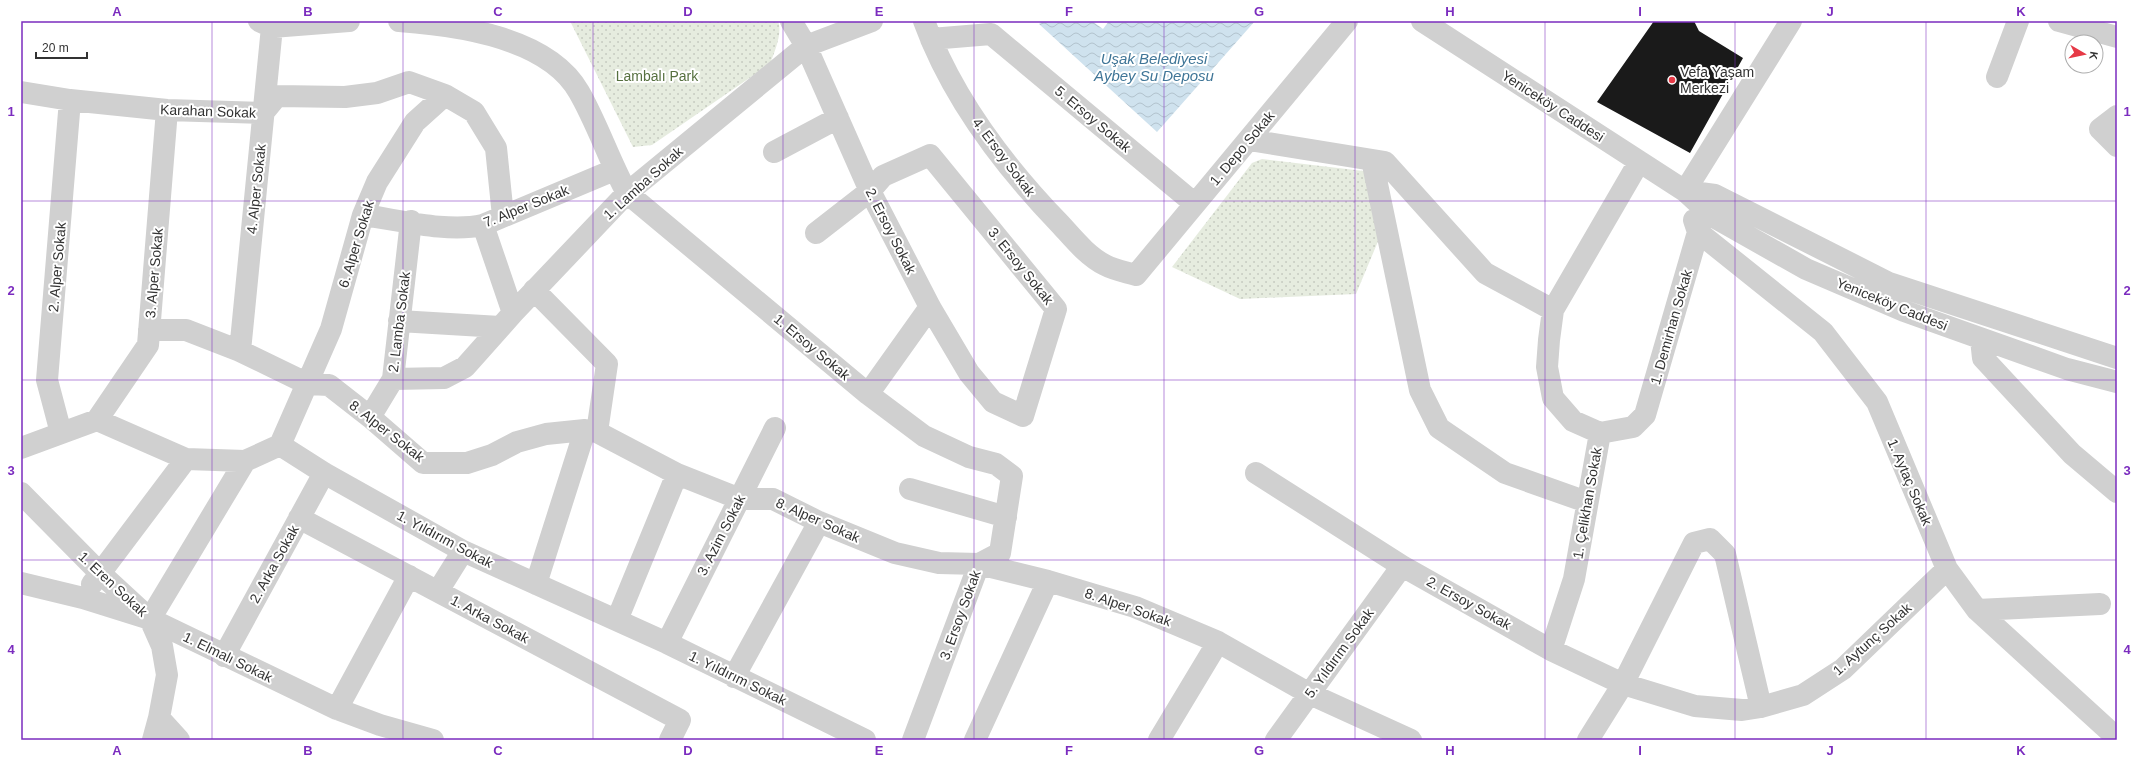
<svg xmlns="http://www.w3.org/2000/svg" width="2138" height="761" font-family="Helvetica,sans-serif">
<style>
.park{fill:url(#park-dots)}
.water{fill:url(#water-waves)}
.building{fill:#1a1a1a}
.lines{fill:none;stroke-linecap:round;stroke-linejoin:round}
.minor{stroke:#d0d0d0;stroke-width:22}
.grid{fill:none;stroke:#7b2cbf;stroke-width:1;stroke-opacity:0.55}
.poi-dot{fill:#e63946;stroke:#fff;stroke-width:1.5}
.labels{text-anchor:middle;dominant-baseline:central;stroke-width:4;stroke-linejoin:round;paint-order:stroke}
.poi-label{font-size:14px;fill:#333;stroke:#fff;text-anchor:start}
.park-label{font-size:14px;fill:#56703f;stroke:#fff}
.street-label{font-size:14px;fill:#333;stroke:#fff}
.water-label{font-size:15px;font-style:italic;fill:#3f7597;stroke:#fff}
.neatline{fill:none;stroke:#7b2cbf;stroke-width:1.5}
.grid-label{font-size:13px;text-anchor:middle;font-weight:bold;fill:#7b2cbf}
</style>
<defs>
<pattern id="park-dots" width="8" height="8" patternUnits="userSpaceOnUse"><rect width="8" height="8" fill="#e6ecdf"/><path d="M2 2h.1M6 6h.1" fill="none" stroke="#c6cbc0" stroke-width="1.8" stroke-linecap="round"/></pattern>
<pattern id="water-waves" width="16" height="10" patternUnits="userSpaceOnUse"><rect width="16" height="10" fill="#cfe2ee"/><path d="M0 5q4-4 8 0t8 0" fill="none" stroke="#b2c2cd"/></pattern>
</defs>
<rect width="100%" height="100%" fill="#fff"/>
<path class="park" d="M570,21H778C783,33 774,53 770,64L652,145L633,147Z
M1262,159L1372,172L1379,239L1356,294L1240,299L1172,267L1252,163Z"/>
<path class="water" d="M1042,21H1092L1103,29L1109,21H1255L1157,132L1039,24Z"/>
<path class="building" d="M1654,21H1694L1699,31L1743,58L1690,153L1597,102Z"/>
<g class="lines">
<path class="minor" d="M259,21L272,27L349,21
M399,21C456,25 548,37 579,92C597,123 609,160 627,193L868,394L924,436L969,457L996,464L1012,476L1000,553L979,564L913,740
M791,21L806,46L870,191L930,307L969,373L993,402L1023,416L1056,309L930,155L883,176L870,191L816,233
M924,21C952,98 1004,166 1060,224C1073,238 1087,256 1105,265C1114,270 1126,272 1136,275L1347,21
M1422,21L1685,191L1712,216L1806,269L1904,311L2067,369L2117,382
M2059,21L2117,37
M931,39L991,34L1195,204
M1997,77L2018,21
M21,92L70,100L167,110L263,113L277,96L345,97L377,93L409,82L445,95L415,122L377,182L363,215L331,329L280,445
M445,95L474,112L496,148L503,216
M2117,116L2100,129L2117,146
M1249,140L1385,162L1485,273L1553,310
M774,152L838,118
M1372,160L1420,390L1439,428L1505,473L1587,502
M1685,191L1715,195L1889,283L2117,358
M1685,191L1791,21
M363,215C400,220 447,233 483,225L614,170
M483,225L513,313
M1698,232L1823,332L1877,402L1947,569L1977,610L2117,738
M534,290L607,364L597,432
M399,321L500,327
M149,330H186L240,351L308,384L329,385L370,417L423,463H467L492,455L517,442L546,434L585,430L597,432L677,474L740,499H773L819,522L895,553L939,563L979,564L1048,581L1135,607L1218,642L1310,694L1411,740
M1981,339L1983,358L2072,454L2117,492
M240,351L272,27
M393,379L444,378L465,367L513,313L627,193L806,46L872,21
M868,394L930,307
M370,417L393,379L411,221
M97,420L148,345L167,110
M61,433L47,380L70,100
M1600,433L1633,427L1645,415L1698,232L1694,220
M21,448L97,420L186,459L245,461L280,445L324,473L463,551L667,643L865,740
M1256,473L1402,566L1551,650L1623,684L1695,706L1742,710L1761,707L1803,695L1843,669L1947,569
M910,489L1006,517
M21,493L99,572L150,619L162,646L167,675L159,718L153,740
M299,518L680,720L670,740
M21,583L83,598L150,619L337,709L380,725L433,740
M92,584L186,459
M536,584L585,430
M438,591L463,551
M1977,610L2100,604
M150,619L245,461
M617,620L677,474
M667,643L775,428
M1551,650L1574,579L1600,433L1573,421L1553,398L1547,367L1549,340L1553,310L1639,162
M224,656L324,473
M734,677L819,522
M337,709L409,576
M159,718L179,740
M975,740L1048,581
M1159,740L1218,642
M1276,740L1402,566
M1588,740L1623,684L1694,543L1710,539L1725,554L1761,707"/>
</g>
<path class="grid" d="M212,21V740M403,21V740M593,21V740M783,21V740M974,21V740M1164,21V740M1355,21V740M1545,21V740M1735,21V740M1926,21V740M21,201H2117M21,380H2117M21,560H2117"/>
<circle class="poi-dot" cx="1672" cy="80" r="4"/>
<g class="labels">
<g class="poi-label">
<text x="1680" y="72">Vefa Yaşam<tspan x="1680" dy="16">Merkezi</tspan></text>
</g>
<g class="park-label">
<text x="657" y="76">Lambalı Park</text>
</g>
<g class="street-label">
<text transform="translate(1553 106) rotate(33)">Yeniceköy Caddesi</text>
<text transform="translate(208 111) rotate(2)">Karahan Sokak</text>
<text transform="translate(1093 119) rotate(40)">5. Ersoy Sokak</text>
<text transform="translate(1242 148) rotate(-50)">1. Depo Sokak</text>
<text transform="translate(1004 157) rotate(53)">4. Ersoy Sokak</text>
<text transform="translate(643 183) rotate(-42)">1. Lamba Sokak</text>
<text transform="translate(256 189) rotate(-84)">4. Alper Sokak</text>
<text transform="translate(526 206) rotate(-22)">7. Alper Sokak</text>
<text transform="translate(891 231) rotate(63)">2. Ersoy Sokak</text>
<text transform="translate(356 244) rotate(-73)">6. Alper Sokak</text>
<text transform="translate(1021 266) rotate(51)">3. Ersoy Sokak</text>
<text transform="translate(57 267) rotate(-85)">2. Alper Sokak</text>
<text transform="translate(154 273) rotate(-85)">3. Alper Sokak</text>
<text transform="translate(1892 304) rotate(22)">Yeniceköy Caddesi</text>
<text transform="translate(399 322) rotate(-83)">2. Lamba Sokak</text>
<text transform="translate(1671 327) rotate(-74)">1. Demirhan Sokak</text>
<text transform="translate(812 347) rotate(40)">1. Ersoy Sokak</text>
<text transform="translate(387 431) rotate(38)">8. Alper Sokak</text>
<text transform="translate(1910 482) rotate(67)">1. Aytaç Sokak</text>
<text transform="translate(1587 503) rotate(-80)">1. Çelikhan Sokak</text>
<text transform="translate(818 520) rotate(24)">8. Alper Sokak</text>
<text transform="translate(721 535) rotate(-63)">3. Azim Sokak</text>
<text transform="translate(445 539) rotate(28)">1. Yıldırım Sokak</text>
<text transform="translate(274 564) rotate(-61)">2. Arka Sokak</text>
<text transform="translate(113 584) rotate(43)">1. Eren Sokak</text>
<text transform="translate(1469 603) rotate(29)">2. Ersoy Sokak</text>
<text transform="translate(1128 607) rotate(19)">8. Alper Sokak</text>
<text transform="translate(960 615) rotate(-70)">3. Ersoy Sokak</text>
<text transform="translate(490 619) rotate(28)">1. Arka Sokak</text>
<text transform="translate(1872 639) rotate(-42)">1. Aytunç Sokak</text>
<text transform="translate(1339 653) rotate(-54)">5. Yıldırım Sokak</text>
<text transform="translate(228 657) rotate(26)">1. Elmalı Sokak</text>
<text transform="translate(738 678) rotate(26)">1. Yıldırım Sokak</text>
</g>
<g class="water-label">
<text x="1154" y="58">Uşak Belediyesi<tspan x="1154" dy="17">Aybey Su Deposu</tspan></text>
</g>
</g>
<rect width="2138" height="761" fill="none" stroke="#ffffff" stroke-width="44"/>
<g transform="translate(2084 54) rotate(99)"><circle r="19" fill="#ffffff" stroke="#adadad"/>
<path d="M0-3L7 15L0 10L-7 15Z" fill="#e63946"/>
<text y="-6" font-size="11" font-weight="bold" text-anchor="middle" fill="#333333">K</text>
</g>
<path d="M36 52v6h51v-6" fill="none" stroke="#333333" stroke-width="2"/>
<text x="42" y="52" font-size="12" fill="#333333" stroke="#ffffff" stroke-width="3" paint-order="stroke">20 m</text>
<rect x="22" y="22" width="2094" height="717" class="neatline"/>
<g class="grid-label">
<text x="117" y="16">A</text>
<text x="308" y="16">B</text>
<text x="498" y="16">C</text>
<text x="688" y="16">D</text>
<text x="879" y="16">E</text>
<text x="1069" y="16">F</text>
<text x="1259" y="16">G</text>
<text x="1450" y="16">H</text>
<text x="1640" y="16">I</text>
<text x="1830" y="16">J</text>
<text x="2021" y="16">K</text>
<text x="11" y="116">1</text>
<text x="2127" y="116">1</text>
<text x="11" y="295">2</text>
<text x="2127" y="295">2</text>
<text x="11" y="475">3</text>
<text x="2127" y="475">3</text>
<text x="11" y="654">4</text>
<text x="2127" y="654">4</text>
<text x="117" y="755">A</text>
<text x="308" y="755">B</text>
<text x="498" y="755">C</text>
<text x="688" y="755">D</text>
<text x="879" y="755">E</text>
<text x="1069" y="755">F</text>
<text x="1259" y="755">G</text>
<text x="1450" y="755">H</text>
<text x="1640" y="755">I</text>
<text x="1830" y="755">J</text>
<text x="2021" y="755">K</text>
</g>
</svg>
